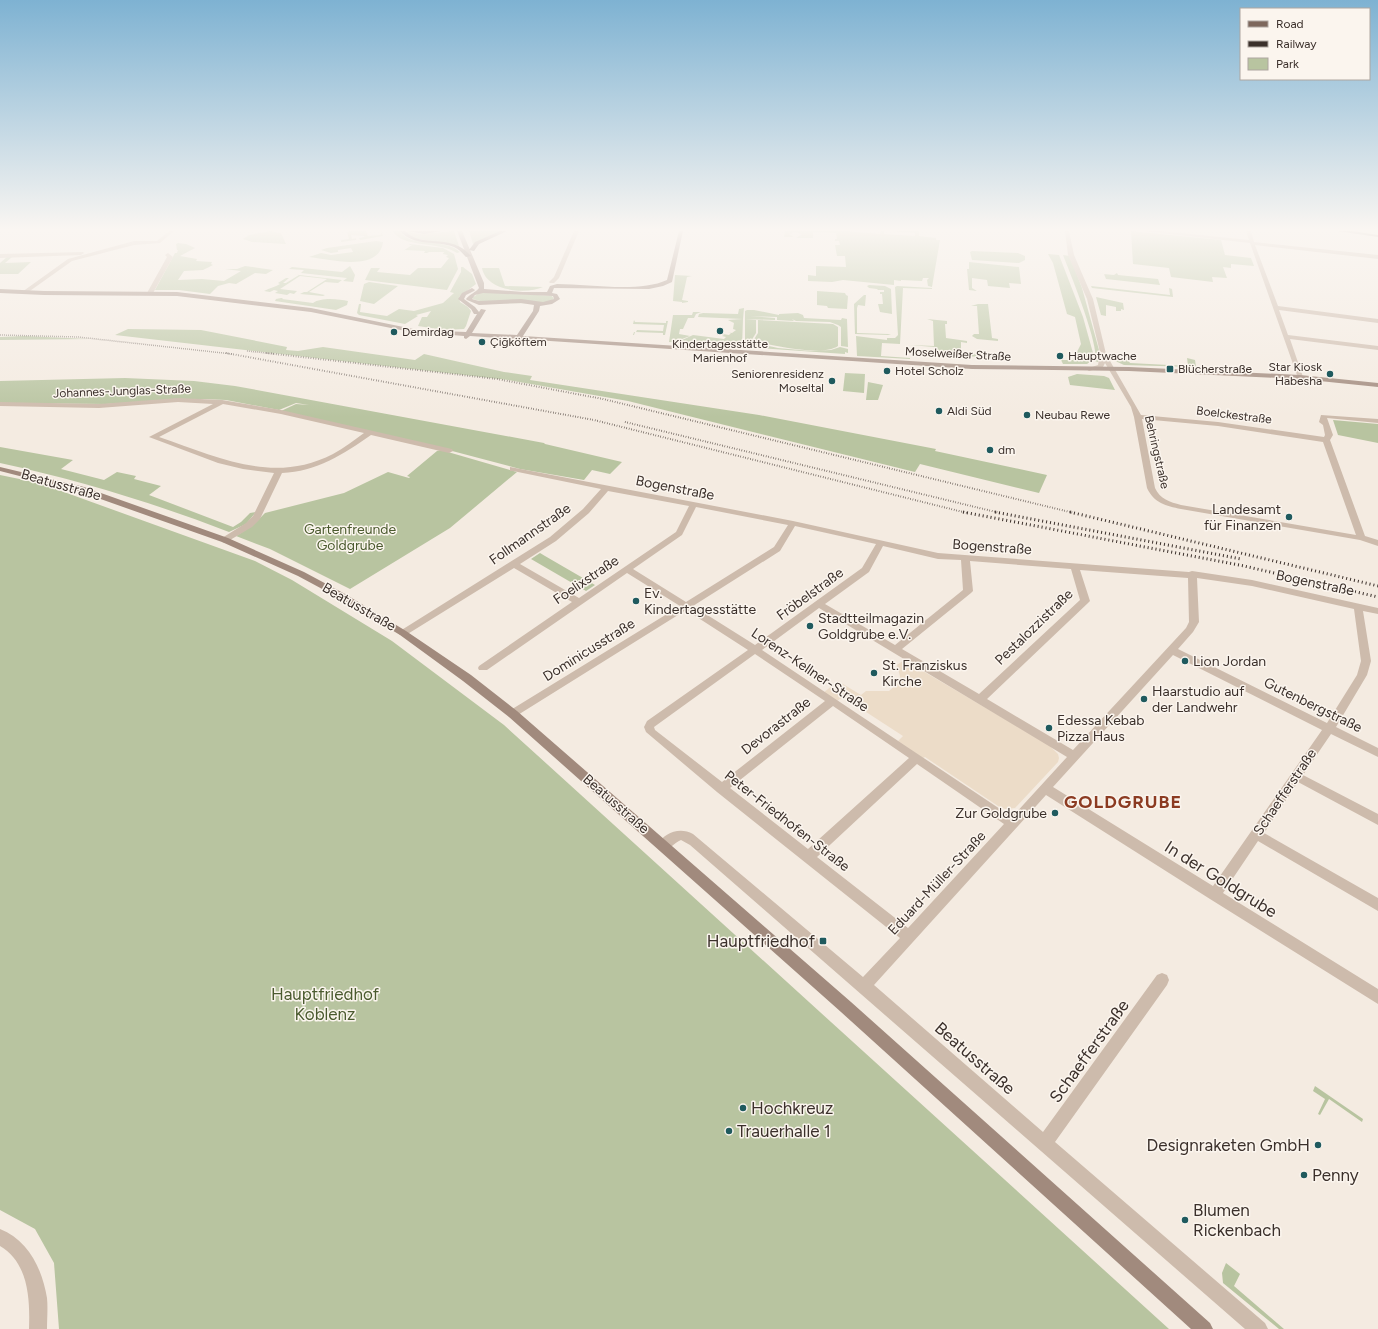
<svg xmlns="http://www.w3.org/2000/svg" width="1378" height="1329" font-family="Figtree,sans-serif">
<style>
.green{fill:#b8c4a0}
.plaza{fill:#ecdcc8}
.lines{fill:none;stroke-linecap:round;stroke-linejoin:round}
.street{fill:#cdbbac;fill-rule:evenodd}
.secondary{fill:#a18a7d;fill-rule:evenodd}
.primary{fill:#7d675c;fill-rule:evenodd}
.rail-far2{stroke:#3b302b;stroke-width:1.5;stroke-dasharray:0.5 1.5;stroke-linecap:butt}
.rail-far1{stroke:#3b302b;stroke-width:2;stroke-dasharray:0.5 2;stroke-linecap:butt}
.rail{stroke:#3b302b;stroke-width:3;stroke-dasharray:1 3;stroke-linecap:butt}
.poi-dot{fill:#1f5a5e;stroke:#fbf5ee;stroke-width:1.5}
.labels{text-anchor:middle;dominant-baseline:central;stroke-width:3;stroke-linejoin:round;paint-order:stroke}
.far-poi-label{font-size:12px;fill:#3b302b;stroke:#fbf5ee;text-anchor:start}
.far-street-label{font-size:12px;fill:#3b302b;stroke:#fbf5ee}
.street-label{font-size:14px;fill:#3b302b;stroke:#fbf5ee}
.poi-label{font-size:14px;fill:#3b302b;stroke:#fbf5ee;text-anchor:start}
.park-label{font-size:14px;fill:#4a5a2e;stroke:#fbf5ee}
.near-street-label{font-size:17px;fill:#3b302b;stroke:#fbf5ee}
.near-poi-label{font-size:17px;fill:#3b302b;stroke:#fbf5ee;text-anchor:start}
.near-park-label{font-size:17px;fill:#4a5a2e;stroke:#fbf5ee}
.district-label{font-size:18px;font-weight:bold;letter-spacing:1px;fill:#8c3b22;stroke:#fbf5ee}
</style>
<rect width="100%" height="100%" fill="#f4ebe1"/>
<path class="green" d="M270,231L281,233L286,244L252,242L243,239L249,235Z
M351,231H366L368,236L381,235V231L383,236L360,240L359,238L364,237V236L351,235L352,239L356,238V240L341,242V240L349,239L347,232Z
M393,231H400C411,249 444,237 460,252L457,253C440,241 401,248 393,231Z
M404,231L420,234L454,231L459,246L413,238Z
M469,231H502L473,244Z
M785,231H846L880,234L881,231H884V234L915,236V233L890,231H919V236L936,238V240H940L932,287L928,286L927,280L929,278H923L922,281L901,280V281L894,280V285L843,280L832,282L808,281V275L816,276V266L846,267L845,256H837L835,245H840L839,241H835V239H837L836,233L813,232V238H796L802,234L795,232L789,234L794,237H784Z
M1131,231L1221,240L1225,255L1251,258L1254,266L1231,264V268L1223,267L1227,278L1212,277L1213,282L1171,277L1169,268L1133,264Z
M376,241L383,242C379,273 329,259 309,257L321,253L331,255L353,252L351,248L338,250V252L331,253L321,250L327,248Z
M178,243L186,244L195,248L180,256L197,259L196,261L212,262L211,264L213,265L203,270L184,271L178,280L202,279L224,281L241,271L225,269H237L245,266L273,270L266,274L255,273L236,284L229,283L218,286L210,294L179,290H155L175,253H179H177L178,250L186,251L177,250L176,244Z
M410,244L443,248L454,254L458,269L447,290L365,280L371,268H380L377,272L410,275L418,268H441L449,258L446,257L448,255L443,254L444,252H429L427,253H424L425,251L405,250L403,251L412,245H409Z
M972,251L1018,253L1025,256V260L1019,263L972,260L970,252Z
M1048,254L1059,255L1083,317L1093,353L1091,361L1087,364H1063L1061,360H1073L1081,344L1075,317L1067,314L1053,263Z
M1063,255L1070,256L1082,288L1099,350L1101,357L1098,362L1095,361C1100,346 1070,273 1063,255Z
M7,257H12L5,263L31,262L18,274H0V263Z
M969,262L1019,267L1021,284L1009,283L1010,288L988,286L987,280L972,278V288L977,291L969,290L967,269H969Z
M350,266L355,275L353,282L343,281L347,278L301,273L304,270L289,269L292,267L342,272Z
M461,267H463L472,274L476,284L459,297L460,302L468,307L471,311L466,326L464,329L444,330L418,326L422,317H427L431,311L416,315L418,316L405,324L359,315L357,313L359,304H361L360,312L387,316L399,309L414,311L443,303L454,293L450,292L461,272Z
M482,268H499L505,286L543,287C526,295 486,291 482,268Z
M1093,273L1114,275L1117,273L1118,275L1158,279L1160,285L1106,279L1104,274Z
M291,274L342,280L338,283L325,282L309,292L325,295L323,296L300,294L304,292H307L327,279L300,276L280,289L297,291L294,294L290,293L287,295L275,293L278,291L274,290L270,292L264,291C270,288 275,287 280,284L278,283L286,278H289L283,283H286L299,275Z
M675,275L692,276L687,277L682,300L688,301V302L682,303V302L673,301Z
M369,282L398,286L374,304L360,301L364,284Z
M869,285L885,286L891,289L892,314L880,312L878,304H883L882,294H880V292H884V290H878L877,289L869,288L867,286Z
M897,286L932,288V289L903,288L900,344L882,343L881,356L910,358V359L857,356L856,336L887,340V338H895L898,335L895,287Z
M1091,286L1170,295L1169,288L1172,289L1173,297L1092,288Z
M817,291L845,293L846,295L848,296L847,309L828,308L827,306L817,305Z
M493,292L552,296L554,299L545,303C532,303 479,305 472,298L479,293Z
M864,295H866L865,306L858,305L857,308V333L888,334L891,335L855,334L854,304Z
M1096,297L1123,303L1124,310L1121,309V311H1116V307L1106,305V316L1101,315Z
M281,298H283L282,299L313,303C321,297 339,299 348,301L347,305L336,310L275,301L276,299Z
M978,304H988L992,338L998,339V341L977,339L972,336L974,334H979L977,306H971Z
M744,308L743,319L698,317L699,314L703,313L738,314L739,309Z
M747,310H754L779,315V314L798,313L803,315L804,318L841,320L842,318L847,319L848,347L841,346V327L838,325L830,322L796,321L792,319L794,321L777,320V317L750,316L775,318V320L745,319V311Z
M693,312H701L696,314L694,318H688L683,329H680L679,334L690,336L682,339L680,341L693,335L724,339L726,337L722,336L724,335L723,334L729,335L731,333L727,332L732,333L736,330L733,329L734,323L728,320L743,319L742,347L669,342L673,315H692Z
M745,319L756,320V333L751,341L745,340Z
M927,319L947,321V324H945L946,338L967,341V343L961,342V353L1010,358L936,355L935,347L909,345L934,346L933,321Z
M634,320L635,322L666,323V321H668L665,335H663V333L635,332L634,335H630H633L634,332H636L637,330L663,331L664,325L633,324Z
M758,320L833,324L838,327V346C822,357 772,345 753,341L758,333Z
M128,329L201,330L287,347L286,350L298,351L323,347L415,360L424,354L504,372L532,376L530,380L759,415L936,449L935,451L1047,475L1039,493L920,464L915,472L628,401L508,380L115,335Z
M24,336L89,339L0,340V337Z
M745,341L778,348L810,351L831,350L840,347L848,349V353L845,352V354L744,347Z
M1187,358L1195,360L1196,367L1124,365L1111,359L1128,360L1130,363L1188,366Z
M845,373L865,374L864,393L843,391Z
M1077,374L1104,376L1109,378L1115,390L1070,385L1068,377Z
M125,378L194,381L235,386L544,443L545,444L622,462L610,474L592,470L584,480L520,469L437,447L281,411L296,404L309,405L296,403L279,410L226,400L205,399L106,404L0,403V381Z
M868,382L883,385L878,400H866Z
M1333,420L1378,424V443L1338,435Z
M0,447L73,460L61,469L104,480L117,472L136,476L134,479L161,486L149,495L233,527L241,522L250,513L256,512L246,524L229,532C154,503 78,480 0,463Z
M441,450L517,472L450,528L350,589L270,549L236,536L252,526L265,513L344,493L388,472L409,478L410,477L407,476L437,451Z
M0,475L39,483L255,561L292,580L392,641L504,725L1169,1329H59L54,1263L35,1229L0,1210Z
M540,553L545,556L595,585L586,591L531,559Z
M1315,1086L1363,1119L1362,1122L1329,1099L1320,1115L1318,1114L1325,1099L1313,1091Z
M1226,1263L1240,1274L1234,1286L1284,1329H1279L1223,1283L1222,1273Z"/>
<path class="plaza" d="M904,660L1049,745L1058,754L1059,758L1058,762L1015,808L1005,809L998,806L925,757L923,758L898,741L903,736L843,697L837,701L823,693L838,681L861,695L866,691H889L901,680L897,665Z"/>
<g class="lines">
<path class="street" d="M169,231H174L160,243L134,245L72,261L27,293L22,292L68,259L134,241H157Z
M574,231H579L559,278L554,283H550L549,282L554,277Z
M1065,231H1069L1074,255L1093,299L1106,354L1141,415L1218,422L1324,437L1325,435L1323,425L1319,422L1321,415L1378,419V423L1327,418L1333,435L1330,440L1365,536L1378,540V546L1360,540L1181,509C1166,506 1154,503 1147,488L1134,417L1131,407L1105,363L1103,367L1089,371L1086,369L1098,365L1100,354L1099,348L1087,299L1068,255ZM1142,419L1218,426L1323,442L1356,535L1181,505C1170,502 1160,499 1155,488Z
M1142,231H1161L1249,240L1246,231H1251L1254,242L1378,255V259L1255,245L1278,306L1378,319V323L1279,310L1288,335L1378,346V350L1290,339L1303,377L1298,378L1250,243Z
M83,252L84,253L81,255L0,258V254Z
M168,253L173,257L153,293L148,294L147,293L167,257L165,255Z
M178,398L222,400L281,410L452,449L453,451L449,453L371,435C344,454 316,472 282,473L260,519L252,527L225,543L222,542L221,540L222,538L246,523L253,516L274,473L243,469L218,463L149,437L213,404L178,402L99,408L0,406V402L99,404ZM223,404L281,414L364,433C354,440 344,448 333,454C273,485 218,457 159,437Z
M510,467L793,521L938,553L1189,572L1192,571L1252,580L1378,608V614L1363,611L1371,661L1367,675L1336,727L1378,748V757L1331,734L1303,775L1378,814V825L1298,782L1264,833L1378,898V911L1258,841L1223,893L1378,989V1004L1210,899L1046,795L874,985L1043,1132L1157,975L1162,973L1167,975L1169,980L1167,985L1055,1142L1265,1323L1268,1329H1245L690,845L681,840C673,843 668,853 659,850L657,846C664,832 680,827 693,834L863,977L900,938L717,792L646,732L644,727L647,721L748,650L686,610L513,718L509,717L508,714L509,711L680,606L627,573L487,670H479L478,668L479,666L572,602L514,568L406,635H400L398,633L400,631L550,537L583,509L601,489L513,471H510ZM608,491L689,506L676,532L579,598L520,564L556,541L589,513ZM696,507L788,525L774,547L686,602L633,569L682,535ZM795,526L876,544L862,568L755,645L693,606L780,551ZM883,546L938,559L961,560L963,590L895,645L825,604L869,572ZM970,561L1071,569L1080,600L979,694L902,649L971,593L973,591ZM1080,570L1188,578L1189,622L1186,628L1073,750L987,699L1088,603L1090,601ZM1197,578L1252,586L1354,609L1361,661L1357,675L1327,723L1178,649L1193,632L1199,622ZM819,608L1067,757L1012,817L762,650ZM755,654L825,701L722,782L655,730L654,727ZM1173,655L1322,730L1213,886L1053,787ZM833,706L909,758L808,849L730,788ZM917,764L1004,824L908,928L817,857Z
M0,1229C28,1240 42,1268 47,1298C48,1308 47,1319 47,1329H29C30,1300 29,1263 0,1246Z"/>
<path class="secondary" d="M457,231H462L484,283V289L523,292H547L550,286L557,284C589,284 639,293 667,280L679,231H683L672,282L663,286L649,289L554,288L552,293L557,294L560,299L552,304L540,306L539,311L523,336L972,365L1129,367L1300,375L1378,383V387L1300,379L1129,371L972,369L520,339L517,342L515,341V339L470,336L466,339L464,338V336L429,333L426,335L311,312L177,296L44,295L0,293V289L44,291L177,292L311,308L418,330L466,332L477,314H474L471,309L458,299L462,293L472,288L475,290L474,291L466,295L464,299L475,307L479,312L481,309L486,310L472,333L517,335L533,311L534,305L521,303L479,305L467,300L466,299C471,293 475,293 479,288ZM483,293L553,296L554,299L543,302L521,299L479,301L472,299L475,295Z
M0,467L84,487L228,538L304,572L345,594L406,631L471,675L517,711L851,1002L1210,1323L1213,1329H1191L841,1012L509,717L463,681L400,635L339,598L298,576L222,542L78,491L0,471Z"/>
<path class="primary" d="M400,231H405C422,249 451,232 471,256L466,257C462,253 459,249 454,247C436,240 414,247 400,231Z
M407,231H442L424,234Z
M500,231H507L479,244L474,251L469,250L475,242Z
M1337,231H1352L1378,235V237Z"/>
<path class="rail-far2" d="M0,335L78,337L232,354
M247,351L275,354"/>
<path class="rail-far1" d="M226,353L594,420L967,513
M266,353L497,379L603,399L1074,513
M625,422L1000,513"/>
<path class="rail" d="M963,512L1244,566L1378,597
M995,512L1241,559
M1070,512L1378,586"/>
</g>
<linearGradient id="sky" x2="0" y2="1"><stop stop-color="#7eb2d2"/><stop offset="0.55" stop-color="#faf6f2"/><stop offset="1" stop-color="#faf6f2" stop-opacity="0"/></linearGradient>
<rect width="1378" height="417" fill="url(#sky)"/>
<g class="poi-dot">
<circle cx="720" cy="331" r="4"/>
<circle cx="394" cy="332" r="4"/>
<circle cx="482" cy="342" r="4"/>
<circle cx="1060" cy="356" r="4"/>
<rect x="1166" y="365" width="8" height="8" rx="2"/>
<circle cx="887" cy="371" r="4"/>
<circle cx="1330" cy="374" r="4"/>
<circle cx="832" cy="381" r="4"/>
<circle cx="939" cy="411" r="4"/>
<circle cx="1027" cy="415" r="4"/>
<circle cx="990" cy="450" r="4"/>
<circle cx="1289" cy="517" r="4"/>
<circle cx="636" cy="601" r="4"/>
<circle cx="810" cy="626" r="4"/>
<circle cx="1185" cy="661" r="4"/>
<circle cx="874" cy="673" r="4"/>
<circle cx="1144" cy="699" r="4"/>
<circle cx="1049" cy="728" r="4"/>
<circle cx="1055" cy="813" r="4"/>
<rect x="819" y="937" width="8" height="8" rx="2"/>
<circle cx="743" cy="1108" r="4"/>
<circle cx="729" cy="1131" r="4"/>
<circle cx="1318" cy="1145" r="4"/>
<circle cx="1304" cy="1175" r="4"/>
<circle cx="1185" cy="1220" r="4"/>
</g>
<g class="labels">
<g class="far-poi-label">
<text x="402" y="332">Demirdag</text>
<text x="490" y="342">Çiğköftem</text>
<text x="720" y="344" text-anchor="middle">Kindertagesstätte<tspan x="720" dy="14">Marienhof</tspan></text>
<text x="1068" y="356">Hauptwache</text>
<text x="1322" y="367" text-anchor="end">Star Kiosk<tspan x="1322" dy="14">Habesha</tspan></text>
<text x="1178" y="369">Blücherstraße</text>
<text x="895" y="371">Hotel Scholz</text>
<text x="824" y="374" text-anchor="end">Seniorenresidenz<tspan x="824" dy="14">Moseltal</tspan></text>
<text x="947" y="411">Aldi Süd</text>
<text x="1035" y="415">Neubau Rewe</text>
<text x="998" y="450">dm</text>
</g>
<g class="far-street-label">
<text transform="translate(958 354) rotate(3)">Moselweißer Straße</text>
<text transform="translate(122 391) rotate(-2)">Johannes-Junglas-Straße</text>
<text transform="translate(1234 415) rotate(7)">Boelckestraße</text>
<text transform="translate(1157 452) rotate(77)">Behringstraße</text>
</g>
<g class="street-label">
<text transform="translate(61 485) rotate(16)">Beatusstraße</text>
<text transform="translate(675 488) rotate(11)">Bogenstraße</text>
<text transform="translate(530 534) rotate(-35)">Follmannstraße</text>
<text transform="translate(992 547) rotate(4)">Bogenstraße</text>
<text transform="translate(586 580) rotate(-34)">Foelixstraße</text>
<text transform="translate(1315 583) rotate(12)">Bogenstraße</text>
<text transform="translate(810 594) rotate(-36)">Fröbelstraße</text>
<text transform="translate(359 607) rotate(30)">Beatusstraße</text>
<text transform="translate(1034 627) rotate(-44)">Pestalozzistraße</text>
<text transform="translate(589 650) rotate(-32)">Dominicusstraße</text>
<text transform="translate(810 670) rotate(34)">Lorenz-Kellner-Straße</text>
<text transform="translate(1313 705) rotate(26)">Gutenbergstraße</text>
<text transform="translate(776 726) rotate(-38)">Devorastraße</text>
<text transform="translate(1285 792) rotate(-56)">Schaefferstraße</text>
<text transform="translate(616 804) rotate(41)">Beatusstraße</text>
<text transform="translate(787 821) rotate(38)">Peter-Friedhofen-Straße</text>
<text transform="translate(937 883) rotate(-47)">Eduard-Müller-Straße</text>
</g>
<g class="poi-label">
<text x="1281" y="509" text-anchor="end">Landesamt<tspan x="1281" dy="16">für Finanzen</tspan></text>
<text x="644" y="593">Ev.<tspan x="644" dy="16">Kindertagesstätte</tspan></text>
<text x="818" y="618">Stadtteilmagazin<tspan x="818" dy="16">Goldgrube e.V.</tspan></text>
<text x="1193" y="661">Lion Jordan</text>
<text x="882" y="665">St. Franziskus<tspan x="882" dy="16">Kirche</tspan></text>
<text x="1152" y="691">Haarstudio auf<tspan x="1152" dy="16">der Landwehr</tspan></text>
<text x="1057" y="720">Edessa Kebab<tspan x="1057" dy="16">Pizza Haus</tspan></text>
<text x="1047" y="813" text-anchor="end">Zur Goldgrube</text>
</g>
<g class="park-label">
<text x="350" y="529">Gartenfreunde<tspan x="350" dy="16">Goldgrube</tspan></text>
</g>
<g class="near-street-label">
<text transform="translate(1221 879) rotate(32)">In der Goldgrube</text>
<text transform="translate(1089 1051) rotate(-54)">Schaefferstraße</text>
<text transform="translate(975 1058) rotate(41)">Beatusstraße</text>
</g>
<g class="near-poi-label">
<text x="815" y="941" text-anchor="end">Hauptfriedhof</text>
<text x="751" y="1108">Hochkreuz</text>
<text x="737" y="1131">Trauerhalle 1</text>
<text x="1310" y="1145" text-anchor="end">Designraketen GmbH</text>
<text x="1312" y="1175">Penny</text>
<text x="1193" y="1210">Blumen<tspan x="1193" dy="20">Rickenbach</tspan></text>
</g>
<g class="near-park-label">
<text x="325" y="994">Hauptfriedhof<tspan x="325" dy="20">Koblenz</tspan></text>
</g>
<g class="district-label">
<text x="1123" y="802">GOLDGRUBE</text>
</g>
</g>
<rect x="1240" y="8" width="130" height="72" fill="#fbf5ee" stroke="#aea6a0"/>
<rect x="1248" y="21" width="20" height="6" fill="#7d675c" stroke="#aea6a0"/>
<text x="1276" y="28" font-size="12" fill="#3b302b">Road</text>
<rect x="1248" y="41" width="20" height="6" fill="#3b302b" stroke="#aea6a0"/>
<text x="1276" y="48" font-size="12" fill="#3b302b">Railway</text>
<rect x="1248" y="58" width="20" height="12" fill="#b8c4a0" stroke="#aea6a0"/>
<text x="1276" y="68" font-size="12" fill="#3b302b">Park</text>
</svg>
